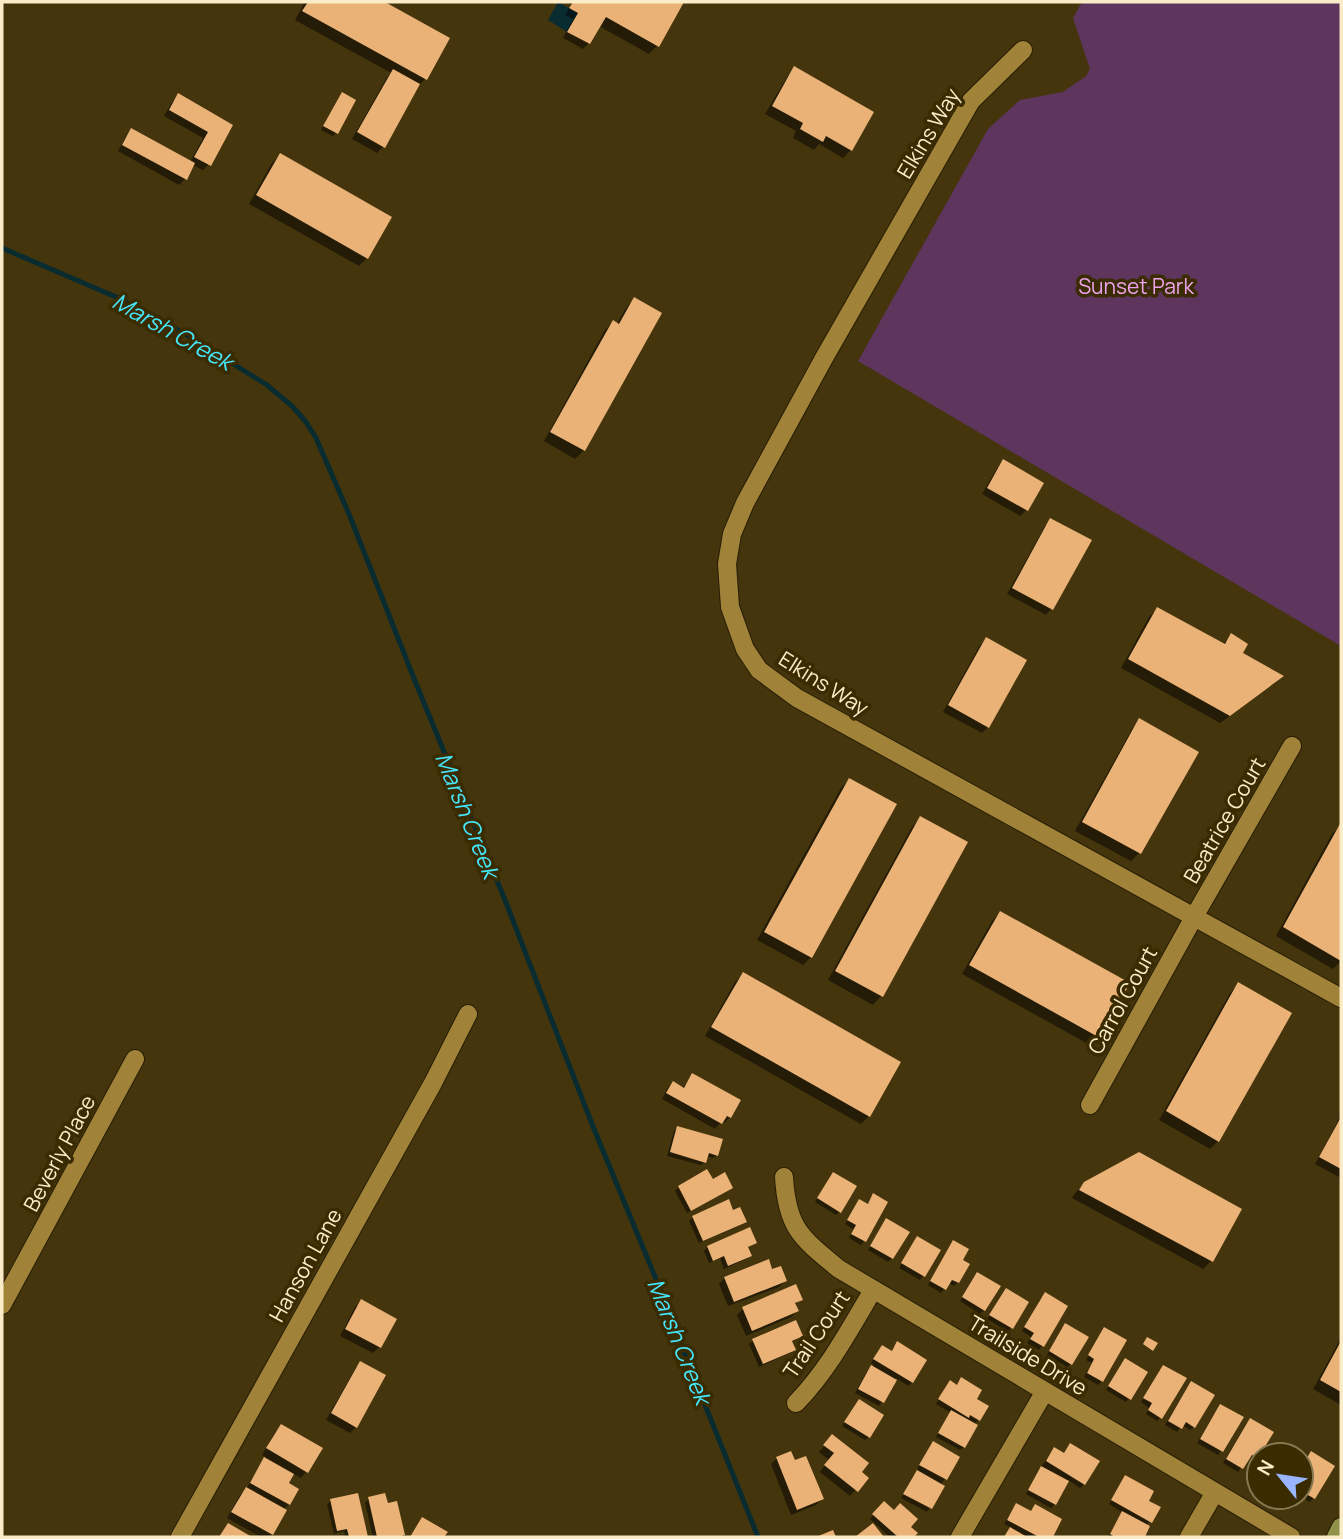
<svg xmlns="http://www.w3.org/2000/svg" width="1343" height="1539" font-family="Manrope,sans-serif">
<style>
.green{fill:#5d355d}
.water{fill:#092c31}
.shadow{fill:#0007}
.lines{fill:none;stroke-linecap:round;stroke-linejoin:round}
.stream{stroke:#092c31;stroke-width:5}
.building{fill:#eab277}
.street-casing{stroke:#271d06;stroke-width:20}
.secondary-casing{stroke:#271d06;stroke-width:20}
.street{stroke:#a08238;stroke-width:18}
.secondary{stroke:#91934c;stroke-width:18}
.labels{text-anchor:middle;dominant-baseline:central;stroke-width:7;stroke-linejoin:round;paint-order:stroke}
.street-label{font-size:21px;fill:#fbecc8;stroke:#3a2b01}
.park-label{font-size:21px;fill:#eda2ec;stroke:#3a2b01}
.water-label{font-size:23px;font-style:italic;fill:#46e5f9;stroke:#3a2b01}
</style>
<rect width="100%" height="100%" fill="#44350c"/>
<path class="green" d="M1082,2H1341V646L858,361L988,129L1020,100L1063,92L1086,76L1090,69L1073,18Z"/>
<path class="water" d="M558,2L578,13L567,32L548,20Z"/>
<path class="shadow" d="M305,2H381L448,39L425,79L417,87L383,147L377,153L352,139L387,77L391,73L295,20Z
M572,2H682L657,46L649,54L599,26L589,43L583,49L563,38L573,19L565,15Z
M795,68L851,150L843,158L819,144L814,150L793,138L796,131L765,114L787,77Z
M178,96L230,126L209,164L203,170L193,165L185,179L179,185L118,151L126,136L132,131L190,162L203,138L164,116L172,102Z
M339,98L336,133L333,136L321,130Z
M280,155L367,258L359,266L249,204L272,163Z
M634,299L659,313L584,450L575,459L544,441L605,330L613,322L617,324L626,308Z
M1003,462L1042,484L1026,510L1020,516L982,494L997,468Z
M1051,521V609L1046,615L1007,594L1045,526Z
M1157,609L1222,645L1231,636L1240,654L1282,677L1274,684L1220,723L1121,668L1149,617Z
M986,639L988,727L982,733L943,712L980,645Z
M1140,721L1139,853L1131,861L1075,831L1132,729Z
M849,780L811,957L803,965L757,940L841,788Z
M920,818L966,843L881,996L873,1005L828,980L912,827Z
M1340,826L1341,961L1333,969L1276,936L1332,834Z
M1000,913L1099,1037L1090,1045L962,974L992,921Z
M743,974L869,1116L861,1124L705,1036L735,982Z
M1238,984L1218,1141L1210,1149L1159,1120L1230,993Z
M693,1075L730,1117L724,1123L721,1122L715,1129L662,1099L667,1089L673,1083L682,1089Z
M1341,1115V1178L1315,1164Z
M677,1128L717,1155L713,1158L706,1156L705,1162L701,1165L667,1156L674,1131Z
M830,1178L839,1212L836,1215L815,1202Z
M712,1182L728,1191L687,1213L675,1191L679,1187Z
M1085,1183L1240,1210L1211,1261L1203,1269L1072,1198L1076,1192Z
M874,1196L886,1203L864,1241L861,1245L849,1238L853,1229L845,1224L859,1201L867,1205Z
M733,1213L745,1221L741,1225L699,1243L689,1221L693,1217Z
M883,1224L892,1258L888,1262L868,1250Z
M914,1242L938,1251L920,1280L899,1268Z
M953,1242L960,1260L958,1282L954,1286L948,1283L941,1293L928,1285L950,1246Z
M755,1243L747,1248L750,1256L746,1259L724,1269L720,1258L709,1263L704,1251L708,1247Z
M974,1277L984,1310L980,1314L960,1301Z
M725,1278L785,1281L779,1287L728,1306L719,1284Z
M1006,1290L1027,1302L1008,1332L987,1319Z
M1041,1298L1066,1307L1039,1350L1027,1343L1031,1337L1022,1331Z
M801,1299L794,1305L797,1311L791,1317L746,1336L737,1315L743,1309Z
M361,1301L394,1319L379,1347L373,1353L340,1336L355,1307Z
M1062,1328L1071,1364L1067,1367L1047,1355Z
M1104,1330L1124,1341L1102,1381L1098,1385L1084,1377L1092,1363L1086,1360Z
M801,1336L791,1343L794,1350L790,1353L759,1367L749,1344L753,1341Z
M1341,1338V1405L1313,1389Z
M897,1344L912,1382L908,1386L896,1378L879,1406L855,1393L867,1371L874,1365L871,1363L878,1351L891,1352Z
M360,1363L356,1427L350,1433L326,1420L355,1369Z
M1122,1364L1129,1398L1126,1402L1106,1390Z
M1160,1370L1161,1417L1157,1421L1146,1414L1149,1408L1141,1402Z
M961,1380L974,1399L978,1420L974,1425L964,1447L960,1450L936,1437L951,1413L936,1404L946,1386H956Z
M1188,1387L1194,1427L1190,1430L1182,1425L1177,1432L1165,1425Z
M859,1401L869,1437L865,1440L842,1426Z
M1217,1410L1241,1418L1218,1455L1197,1443Z
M1247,1423L1271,1432L1256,1457L1253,1461L1248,1458L1238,1472L1223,1463Z
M281,1426L306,1472L301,1478L292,1473L286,1484L289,1504L283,1510L272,1534L269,1537H261L227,1518L240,1495L247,1488L261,1463L266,1457L262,1455L275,1432Z
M827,1442L866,1478L850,1496L820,1472L829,1460L819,1452Z
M933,1443L958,1458L945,1479L940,1485L943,1486L927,1512L901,1498L913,1476L919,1470L917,1469Z
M1070,1445L1084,1484L1080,1488L1068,1480L1055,1504L1051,1508L1026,1494L1038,1471L1051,1453L1063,1454Z
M777,1458L794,1463L822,1499L816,1505L791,1515L771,1464Z
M1301,1468L1313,1498L1310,1502L1302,1497L1296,1503L1286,1497H1301Z
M1122,1481L1147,1501L1158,1508L1146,1526L1148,1527L1143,1537H1108L1119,1517L1123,1513L1109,1504Z
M357,1495L366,1537H345L344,1531L334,1534L327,1504L331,1501Z
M369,1499L403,1535L401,1537H373L365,1503Z
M884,1503L915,1533L912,1537H890L870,1519Z
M1016,1505L1030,1512L1035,1506L1060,1520L1051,1537H1004L1012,1528L1004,1524Z"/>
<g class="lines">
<path class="stream" d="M2,248L116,297L185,334L267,385L293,407L306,422L316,438L349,514L415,681L505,900L592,1124L663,1296L681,1345L758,1537"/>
</g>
<path class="building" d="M308,2H385L450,38L427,80L302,11Z
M573,2H684L659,47L606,17L590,44L567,32L578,13L569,8Z
M794,66L874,112L852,151L826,136L823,142L800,129L803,123L772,106Z
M393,69L420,84L385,148L357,132Z
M342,92L356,100L338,134L323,126Z
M178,93L233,125L211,166L194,157L208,132L169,110Z
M131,128L195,163L187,180L122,145Z
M280,153L392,217L368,259L256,195Z
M634,297L662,313L585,451L550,432L613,320L619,324Z
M1003,459L1044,483L1028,511L987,488Z
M1050,518L1092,540L1053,610L1012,588Z
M1157,607L1225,644L1231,633L1248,644L1243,653L1284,676L1230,716L1128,659Z
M986,637L1027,660L989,728L948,705Z
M1139,718L1199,752L1141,854L1082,822Z
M849,778L897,804L812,958L764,932Z
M920,816L968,842L883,997L835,971Z
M1341,822V961L1283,927Z
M1000,911L1130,983L1100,1038L969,965Z
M743,972L901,1062L870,1117L711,1027Z
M1238,982L1292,1013L1219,1142L1166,1111Z
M692,1073L741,1100L731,1118L727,1116L722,1124L666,1093L673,1081L684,1088Z
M1341,1117V1169L1319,1157Z
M677,1126L723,1139L718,1156L709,1153L706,1163L670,1152Z
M1139,1152L1242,1209L1213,1262L1079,1190L1084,1182Z
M707,1169L713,1179L725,1172L733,1188L691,1211L678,1186Z
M833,1172L857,1186L841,1213L817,1198Z
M873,1193L888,1202L866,1242L851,1234L856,1225L847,1220L859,1199L868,1204Z
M729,1199L733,1210L740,1207L747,1222L703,1241L692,1216Z
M886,1218L910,1232L893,1259L870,1246Z
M750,1227L757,1243L748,1247L752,1256L728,1266L724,1256L713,1261L707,1246Z
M917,1236L941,1250L925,1277L901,1263Z
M953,1240L969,1249L963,1260L970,1264L959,1283L952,1280L946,1290L930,1281Z
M769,1259L772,1269L781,1266L787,1281L734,1302L724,1277Z
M977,1272L1001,1286L985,1311L962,1297Z
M796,1284L803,1300L795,1303L799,1311L752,1331L742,1307Z
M1006,1288L1029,1302L1013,1329L989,1315Z
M1045,1292L1068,1306L1044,1347L1030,1339L1034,1333L1024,1327Z
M361,1299L397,1319L381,1348L345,1329Z
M796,1320L803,1336L792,1341L796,1350L763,1364L752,1339Z
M1065,1323L1089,1337L1072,1365L1049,1351Z
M1104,1327L1127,1340L1103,1382L1087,1373L1094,1359L1088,1355Z
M1147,1337L1158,1343L1153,1351L1143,1344Z
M897,1341L927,1360L913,1383L873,1359L882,1345L892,1351Z
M1341,1341V1392L1320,1380Z
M1125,1358L1148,1372L1131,1400L1108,1386Z
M360,1361L386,1375L357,1428L331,1413Z
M871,1365L897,1380L884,1403L858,1389Z
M1163,1365L1187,1378L1162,1419L1148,1410L1152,1403L1143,1398Z
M961,1377L982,1390L977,1399L989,1406L980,1421L970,1415L969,1418L938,1399L950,1380L957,1385Z
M1191,1381L1215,1395L1195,1428L1186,1422L1182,1429L1168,1421Z
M859,1399L884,1415L870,1438L844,1422Z
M1220,1404L1244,1417L1223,1452L1200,1439Z
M951,1410L978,1425L965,1448L938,1433Z
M1250,1418L1274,1432L1258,1458L1252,1455L1243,1469L1226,1459Z
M281,1424L323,1448L308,1473L266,1448Z
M832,1434L869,1463L862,1472L869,1478L858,1492L824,1465L834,1453L823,1445Z
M933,1441L960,1457L947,1480L919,1465Z
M1070,1443L1100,1461L1085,1485L1046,1461L1054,1447L1064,1453Z
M1275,1447L1289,1455H1270Z
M791,1451L795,1460L806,1456L824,1499L797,1510L776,1457Z
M1311,1451L1335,1466L1315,1499L1306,1494L1301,1501L1295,1497H1301V1468Z
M264,1457L294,1474L289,1483L299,1489L290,1505L250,1483Z
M1041,1466L1069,1481L1056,1505L1028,1490Z
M917,1470L945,1486L932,1509L903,1494Z
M1125,1475L1154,1491L1149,1501L1161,1507L1152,1523L1111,1500Z
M246,1487L287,1510L273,1535L231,1512Z
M358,1493L368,1537H349L347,1529L337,1531L330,1499Z
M385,1493L388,1503L397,1501L405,1535L397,1537H377L368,1497Z
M884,1501L894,1510L900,1503L918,1519L911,1527L918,1533L914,1537H898L872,1514Z
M1016,1503L1031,1511L1035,1504L1062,1519L1053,1537H1039L1007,1520Z
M1122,1511L1150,1526L1145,1537H1115L1110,1534Z
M422,1517L448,1532L444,1537H410Z
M228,1523L252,1537H219Z
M873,1523L884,1537H855Z
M1010,1527L1027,1537H1004Z
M833,1530L836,1537H816Z"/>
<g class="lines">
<g class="street-casing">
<path id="street" d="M1023,50L971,101L824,358L745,503L732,534L727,564L730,607L745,649L759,670L797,698L1341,998
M1090,1105L1194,917L1292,746
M784,1177C787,1228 801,1238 839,1269L1291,1537
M2,1305L135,1059
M796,1403C828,1370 850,1329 873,1290
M180,1537L433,1083L468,1014
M960,1537L1045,1391
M1189,1537L1215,1492"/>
</g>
<g class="secondary-casing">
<path id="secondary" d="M1336,1537L1341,1527"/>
</g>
<use href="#street" class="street"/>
<use href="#secondary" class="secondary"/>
</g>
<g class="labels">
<g class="street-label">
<text transform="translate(928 133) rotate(-59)">Elkins Way</text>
<text transform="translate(824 683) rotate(32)">Elkins Way</text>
<text transform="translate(1224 820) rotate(-60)">Beatrice Court</text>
<text transform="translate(1122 1000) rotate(-61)">Carrol Court</text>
<text transform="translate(59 1153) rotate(-62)">Beverly Place</text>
<text transform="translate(305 1265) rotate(-61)">Hanson Lane</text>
<text transform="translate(816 1334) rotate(-56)">Trail Court</text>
<text transform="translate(1028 1355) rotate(31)">Trailside Drive</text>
</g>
<g class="park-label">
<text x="1136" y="286">Sunset Park</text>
</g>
<g class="water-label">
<text transform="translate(173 331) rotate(29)">Marsh Creek</text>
<text transform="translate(468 815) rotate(68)">Marsh Creek</text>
<text transform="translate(680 1341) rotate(68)">Marsh Creek</text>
</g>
</g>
<rect width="1343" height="1539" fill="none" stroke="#fbecc8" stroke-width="7"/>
<g transform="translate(1280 1476) rotate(300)"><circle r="33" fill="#3a2b01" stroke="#877851" stroke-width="2"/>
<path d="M0-5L12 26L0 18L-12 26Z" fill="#99b5fd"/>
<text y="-10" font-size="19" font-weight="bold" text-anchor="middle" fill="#fbecc8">N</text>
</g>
</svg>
